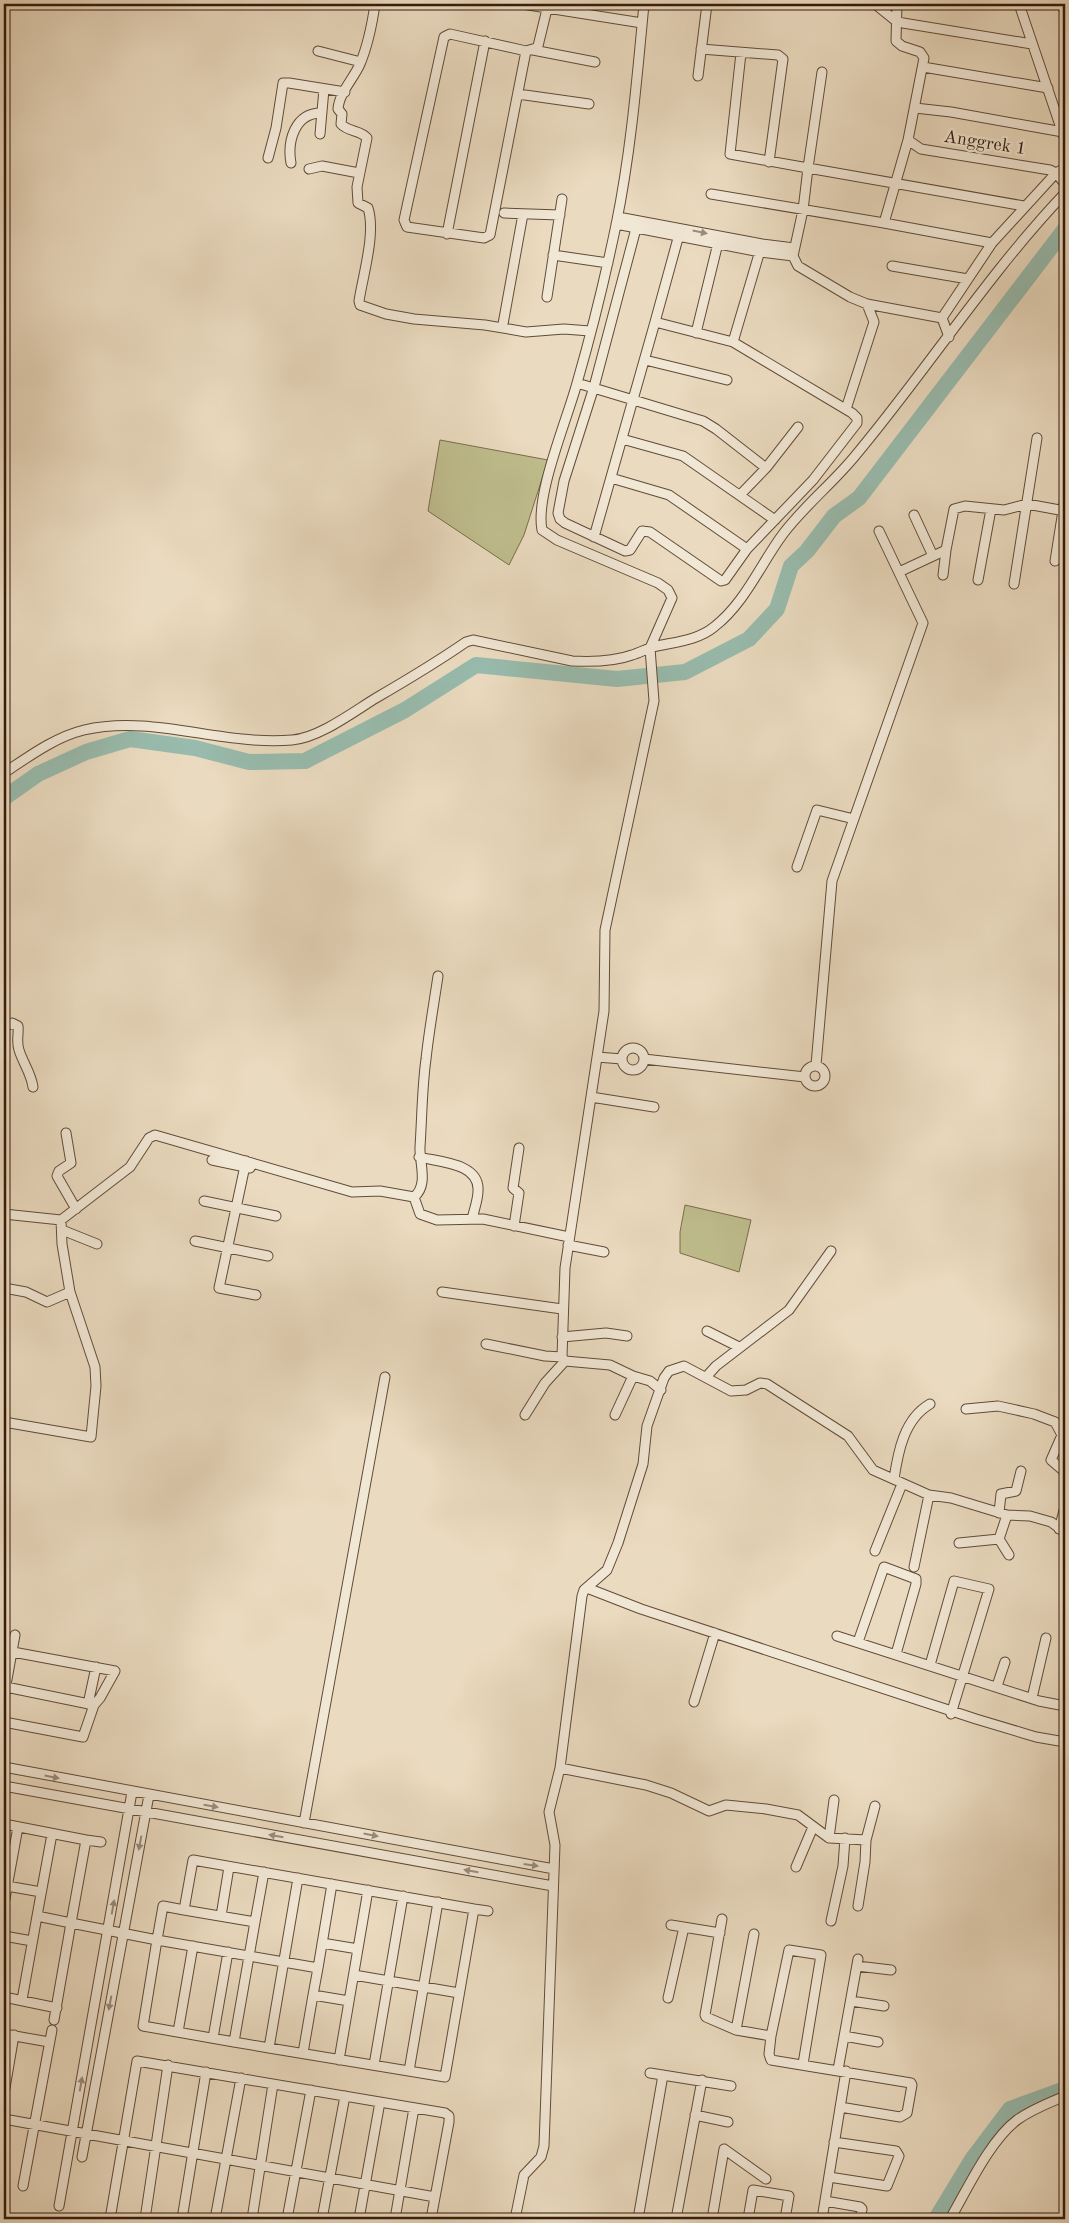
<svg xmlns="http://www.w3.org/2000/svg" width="1069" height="2223" font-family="'Old Standard TT',serif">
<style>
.green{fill:#bfbd8d;stroke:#7a6c4c}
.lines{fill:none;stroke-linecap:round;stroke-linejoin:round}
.river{stroke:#98bbad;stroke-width:16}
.minor-casing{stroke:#624b38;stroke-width:11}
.minor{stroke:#f1e7d5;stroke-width:9}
.oneway{fill:#9c8b7a}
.labels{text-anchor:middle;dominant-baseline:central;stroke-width:4.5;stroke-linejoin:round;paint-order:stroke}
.street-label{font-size:18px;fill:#351b0b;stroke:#f1e7d5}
</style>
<rect width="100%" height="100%" fill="#eadabf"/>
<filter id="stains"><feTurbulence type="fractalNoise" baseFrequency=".004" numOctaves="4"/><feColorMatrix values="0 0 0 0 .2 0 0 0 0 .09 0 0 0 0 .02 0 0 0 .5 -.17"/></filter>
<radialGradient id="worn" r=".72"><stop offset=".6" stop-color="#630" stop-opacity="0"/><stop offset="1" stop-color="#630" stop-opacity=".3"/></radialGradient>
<path class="green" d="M440,440L548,460L524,535L509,565L428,511Z
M685,1205L751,1220L739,1272L680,1253V1232Z"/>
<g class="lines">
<path class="river" d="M4,798L38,774L86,752L130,739L195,748L249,762L305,761L405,710L476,665L617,679L685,672L749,639L777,609L791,566L807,551L834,516L859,498L1065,229
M936,2219L973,2158L1010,2109L1065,2089"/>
<g class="minor-casing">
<path id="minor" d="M375,4C372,25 368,45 360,64C354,78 339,93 338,109L342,114L341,124C348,132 361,130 367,138L357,187L358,203L368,208C376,233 363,275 359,301L360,305L386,314L414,319L485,325L526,332L564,329L590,331
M522,4L642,23
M644,4C637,78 631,152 616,225C605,278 592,331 577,383C567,420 535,495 542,530L557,540L658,583L668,590L672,598L650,648L654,701L605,930L604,1011L565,1268L562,1357L565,1361L610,1365L633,1376L650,1381L661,1390
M875,4L896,21L903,23L1032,44
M897,4L896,41L902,46L920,52L924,58L908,140L884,223L992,243L942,318L949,337
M1019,4L1065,140
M1062,4L1065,13
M701,49L778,55L783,59L769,162
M533,50L595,62
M318,51L361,62
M526,51L490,235L484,238L407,227L404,220L444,37L450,34L526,51L536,48L538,46L547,9
M741,53L730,154L808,168L822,72
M923,67L1048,88
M698,76L707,4
M518,94L589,104
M915,108L951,112L1063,132
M320,134L324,89
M908,140L921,149L1050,170L1056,173L1065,184
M268,158L276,128L283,83H289L345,92
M291,163C287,141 295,113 321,113
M309,169L322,166L359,173
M711,194L884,223
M504,213L560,215
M618,217L762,244L794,248
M638,221L594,387L564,481L558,513L560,519L565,523L625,551L630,550L642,531L650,532L721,581L725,580L747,549L813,480L857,423V418L852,413L733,342L762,244
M616,224L760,252L793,256
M680,231L655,322L733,342
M447,234L485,41
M992,243L1056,173L1065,168
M553,255L608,263
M892,266L968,279
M547,297L562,199
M942,318L867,304L850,297L798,266L793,256L803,210L808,168L1024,206
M503,324L523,214
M696,333L719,239
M645,360L727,380
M577,383L703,421L716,429L766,468L798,427
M846,409L874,322L867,304
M622,439L683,456L775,520
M611,478L669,495L747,549
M740,495L766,468
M914,515L933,556
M594,537L655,322
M1055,561L1065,498
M899,572L946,550L954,509L965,506L1004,510L1027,504L1065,511
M943,575L946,550
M978,580L991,509
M1014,584L1037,438
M4,773C28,757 55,737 84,730C153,714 222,746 292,740C319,738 353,712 376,698C407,680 437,662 466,642L473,640L572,661C592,662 613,662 632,655C639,653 646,649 653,647C673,642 697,641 714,627C745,603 760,565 783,534C804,506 833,483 855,456C927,370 988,274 1065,193
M797,867L817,810L854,819
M4,1027L12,1023L18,1026C19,1034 16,1041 19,1050C23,1063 31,1073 33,1087
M622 1059a11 11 0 1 1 22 0a11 11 0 1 1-22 0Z
M597,1057L622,1059
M644,1059L805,1077
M816,1065L832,881L923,623L879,531
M805 1076a10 10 0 1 1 20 0a10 10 0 1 1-20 0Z
M591,1097L654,1107
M66,1133L71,1163L59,1171L57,1176L76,1209
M419,1157C439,1162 480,1163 478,1191C478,1200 474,1210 472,1219
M212,1160L250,1168
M246,1161L219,1288L256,1295
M414,1197C429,1185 419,1162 420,1147C422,1117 422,1088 426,1059C429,1031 434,1003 438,976
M204,1201L276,1216
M4,1214L61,1220L130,1167L149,1138L155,1135L352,1192L380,1191L414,1197L420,1214L437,1220L483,1219L569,1237
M514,1226L519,1193L513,1188L519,1148
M62,1230L97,1244
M195,1241L268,1256
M568,1245L604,1252
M4,1288L26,1292L47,1302L70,1292
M442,1292L562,1309
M707,1331L739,1347
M562,1337L606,1333L627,1336
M486,1344L545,1356L562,1357
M707,1376L716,1366L789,1310L831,1251
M966,1409L998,1406L1034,1414L1055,1422L1062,1435L1051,1460L1065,1472
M525,1415L545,1383L565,1361
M615,1415L633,1376
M4,1422L91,1437L96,1386L95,1367L70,1292L62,1244L61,1220
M894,1479C898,1452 904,1419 930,1404
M999,1513L1001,1494L1016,1491L1021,1471
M1059,1529L1065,1507
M999,1539L1009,1555
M959,1543L999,1539L1007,1515
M875,1551L902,1484
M914,1567L929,1495
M587,1588L641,1609L976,1719L1036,1737L1065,1742
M837,1636L1039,1701L1065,1706
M858,1642L884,1567L916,1579V1584L896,1654
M930,1665L954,1581L989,1589L951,1714
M997,1686L1005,1662
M6,1687L94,1705L100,1698L115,1671L13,1652
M4,1696L15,1635
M1032,1698L1046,1638
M694,1702L715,1633
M88,1704L96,1667
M4,1722L83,1737L94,1705
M4,1767L554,1869
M560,1768L646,1785L671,1793L709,1811L726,1805L766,1809L798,1815L829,1838L866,1840L865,1862L858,1906
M4,1786L553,1886
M304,1823L385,1377
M4,1824L86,1840
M829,1838L834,1800
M866,1840L875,1806
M796,1867L813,1827
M264,1872L255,1922L184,1910L193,1860L474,1909L488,1911
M298,1878L269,2048L445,2077L474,1909
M7,1886L41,1892
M4,1904L18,1827
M37,1916L52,1834
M221,1916L229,1867
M722,1919L705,2015L706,2017L736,2030L771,2036L769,2054L771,2060L911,2083L912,2085L907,2113L900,2117L840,2107
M831,1921L843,1866L845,1838
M255,1922L234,2042L143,2026L157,1940L318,1968L332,1884
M671,1925L720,1933
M4,1936L32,1941
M322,1943L358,1949
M857,1966L891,1970
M354,1975L459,1993
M313,1995L318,1968
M4,1997L57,2008
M668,1998L684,1927
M22,2000L37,1916L71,1923L86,1840L101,1842
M851,2001L884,2006
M54,2020L71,1923L157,1940L163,1906L184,1910
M736,2030L754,1934
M178,2032L193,1946
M4,2034L49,2042
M771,2036L789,1950L821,1955L803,2064
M844,2036L878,2042
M213,2038L228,1952
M234,2042L269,2048
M303,2053L313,1995L349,2001
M339,2060L368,1890
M374,2065L403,1896
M838,2070L858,1959
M409,2071L438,1902
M650,2073L731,2086
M4,2094L14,2035
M695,2115L728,2122
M4,2119L435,2197
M82,2157L149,1795
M829,2177L887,2186L899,2156L896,2151L834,2142
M23,2186L52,2030
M825,2201L860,2207L862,2209L860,2219
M59,2206L132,1792
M110,2219L137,2061L445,2113L449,2116V2122L431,2219
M145,2219L168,2065
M182,2219L206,2072
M215,2219L241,2078
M252,2219L273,2084
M287,2219L311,2090
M322,2219L345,2096
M359,2219L380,2102
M395,2219L414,2108
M515,2219L524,2175L541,2157L544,2146L555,1845L549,1812L560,1768L582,1596L584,1590L607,1570L618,1543L643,1464L647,1426L664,1378L669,1371L684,1366L731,1391L746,1390L760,1383L767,1384L848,1436L873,1470L929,1495L951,1498L1007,1515L1030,1516L1051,1522L1065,1532
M638,2219L663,2075
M676,2219L702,2080
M712,2219L724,2149L766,2179
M748,2219L753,2190L789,2196L785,2219
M822,2219L846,2071
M950,2219C967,2190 990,2140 1017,2120C1032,2109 1049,2103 1065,2096"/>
</g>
<use href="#minor" class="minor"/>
</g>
<defs><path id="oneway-solid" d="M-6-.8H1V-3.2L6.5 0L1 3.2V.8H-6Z" transform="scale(1.25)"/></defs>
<g class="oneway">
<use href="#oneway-solid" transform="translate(700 232) rotate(12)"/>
<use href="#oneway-solid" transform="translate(52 1777) rotate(11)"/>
<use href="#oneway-solid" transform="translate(211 1806) rotate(10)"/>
<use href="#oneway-solid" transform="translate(371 1835) rotate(11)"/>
<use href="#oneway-solid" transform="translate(276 1836) rotate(-170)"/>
<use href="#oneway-solid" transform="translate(140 1843) rotate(101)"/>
<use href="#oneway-solid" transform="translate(531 1865) rotate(8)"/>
<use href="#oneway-solid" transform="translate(471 1871) rotate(-170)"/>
<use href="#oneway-solid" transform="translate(113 1907) rotate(-80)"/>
<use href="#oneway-solid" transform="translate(110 2003) rotate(101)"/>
<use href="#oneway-solid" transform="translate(81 2084) rotate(-80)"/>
</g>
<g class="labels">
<g class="street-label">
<text transform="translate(985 143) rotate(9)">Anggrek 1</text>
</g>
</g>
<rect width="1069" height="2223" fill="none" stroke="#eadabf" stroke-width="20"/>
<rect x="5" y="5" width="1059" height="2213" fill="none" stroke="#351b0b" stroke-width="2.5"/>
<rect x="10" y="10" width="1049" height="2203" fill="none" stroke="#351b0b"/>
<rect width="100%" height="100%" filter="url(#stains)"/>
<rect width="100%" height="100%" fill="url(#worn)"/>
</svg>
